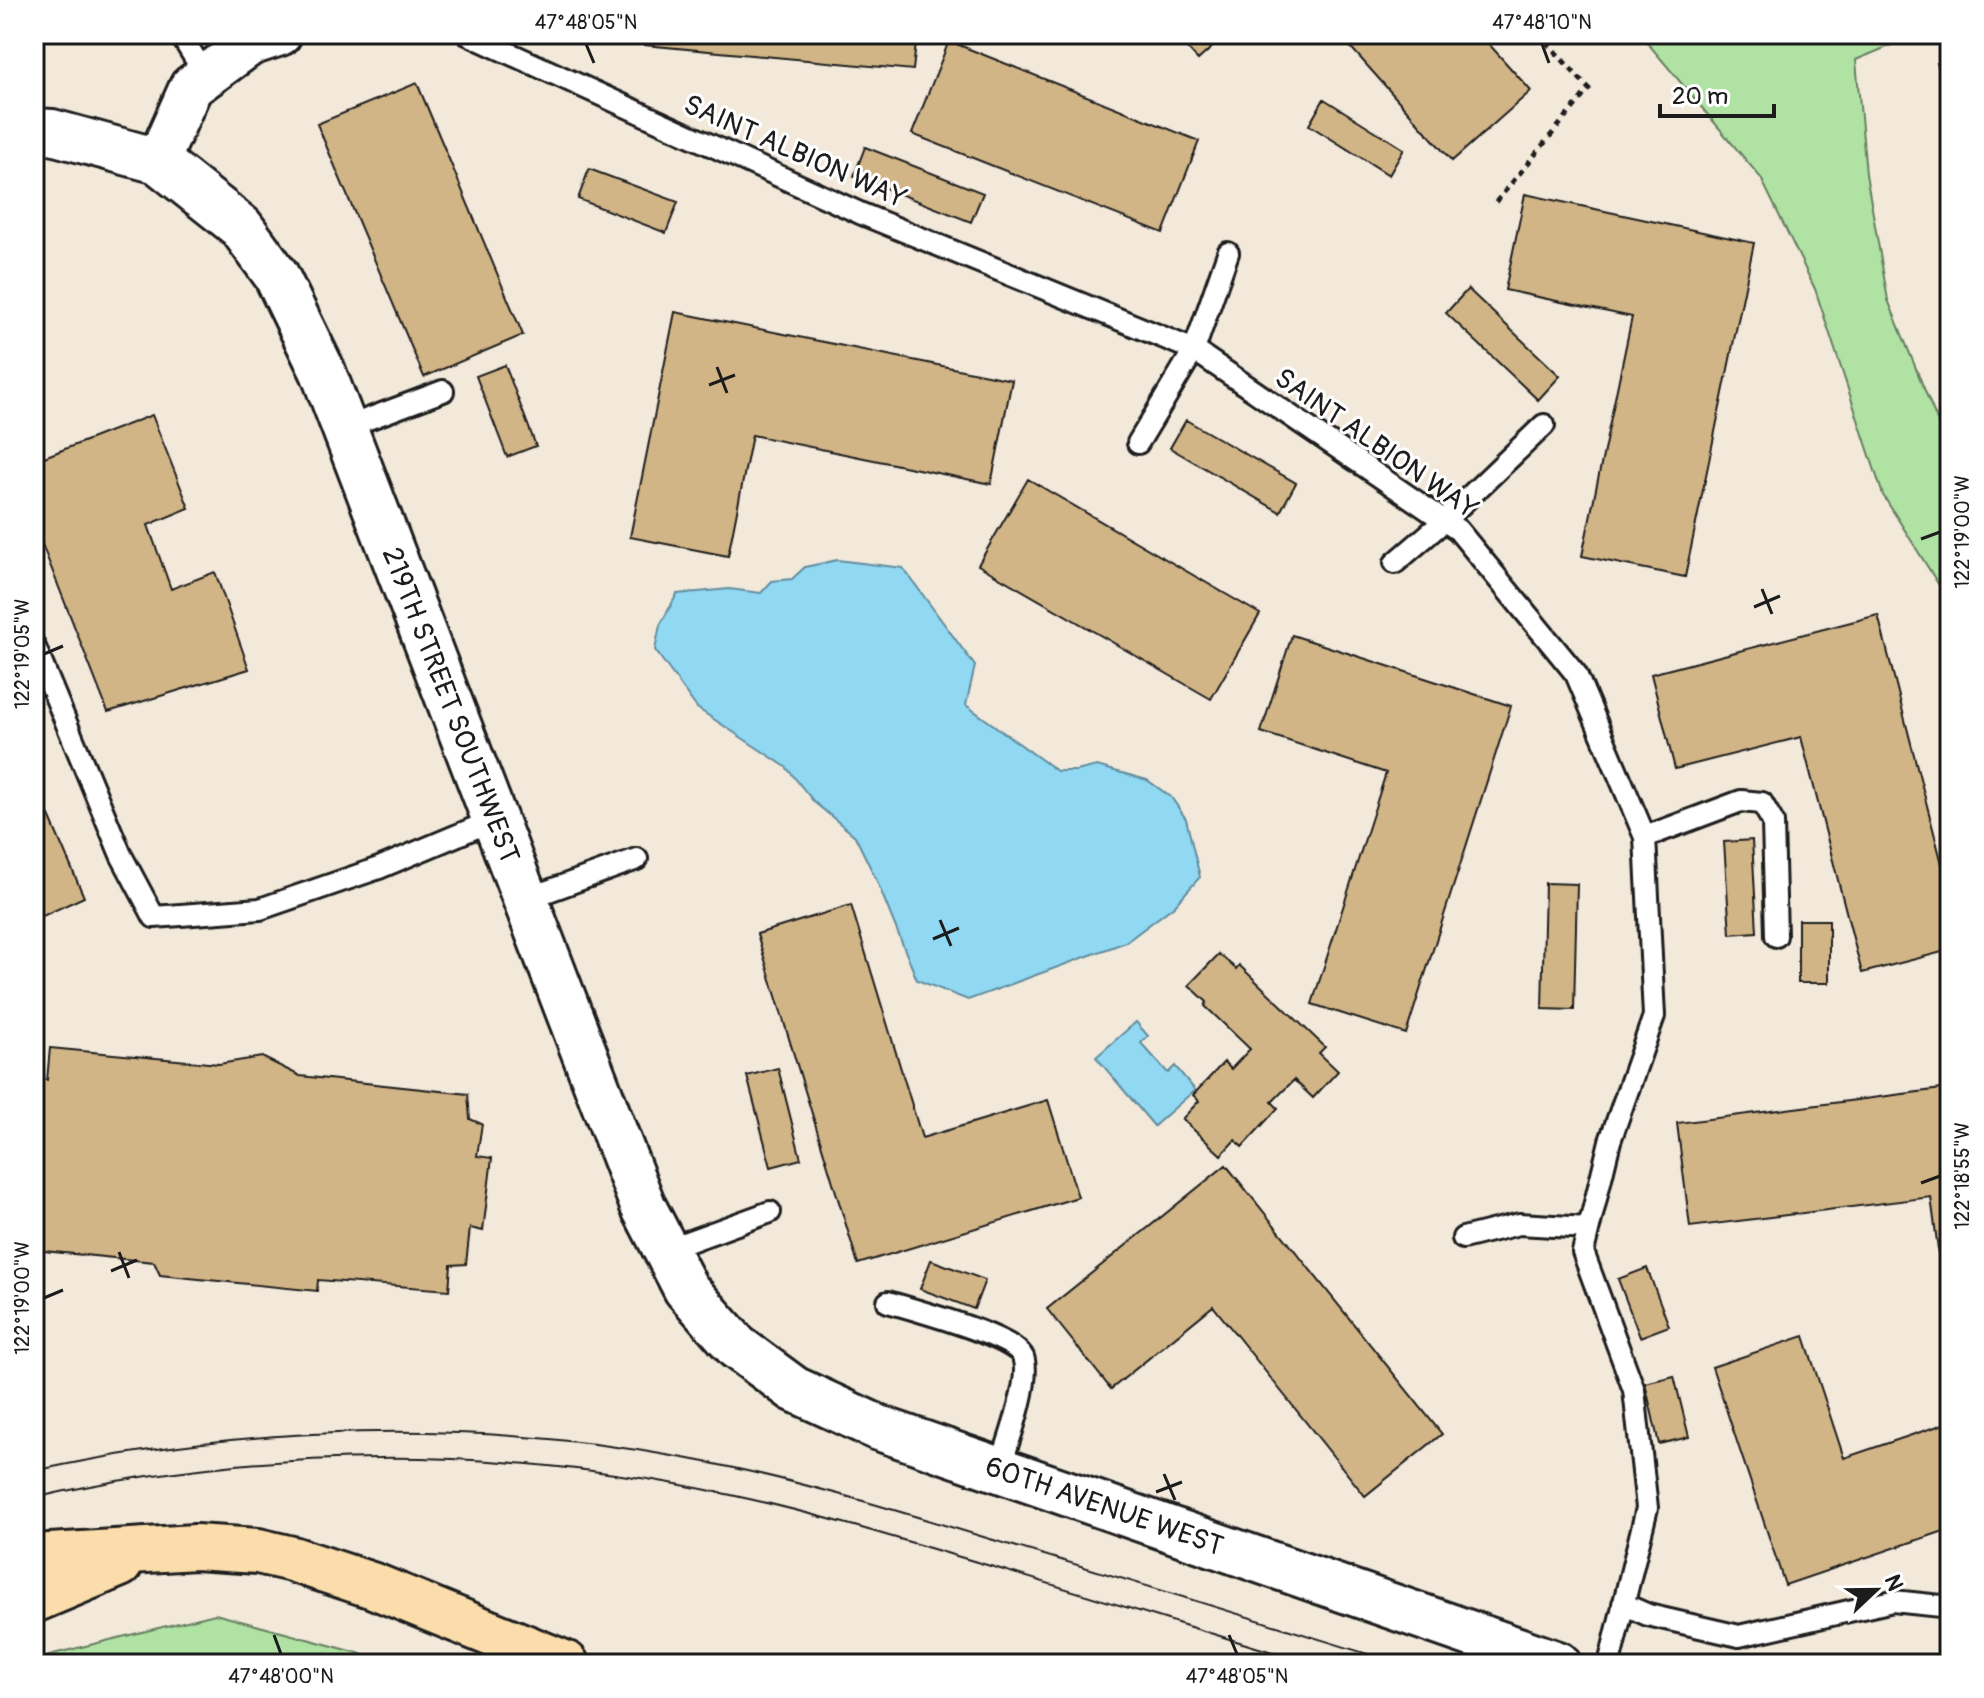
<svg xmlns="http://www.w3.org/2000/svg" width="1984" height="1698" font-family="Pangolin,sans-serif">
<style>
.green{fill:#afe2a3;stroke:#667f60;stroke-width:2}
.water{fill:#91d8f3;stroke:#628d9d;stroke-width:2}
.building{fill:#d2b587;stroke:#1c1c1c;stroke-width:2}
.lines{fill:none;stroke-linecap:round;stroke-linejoin:round}
.service-casing{stroke:#1c1c1c;stroke-width:26}
.minor-casing{stroke:#1c1c1c;stroke-width:48}
.tertiary-casing{stroke:#1c1c1c;stroke-width:50}
.motorway-casing{stroke:#1c1c1c;stroke-width:50}
.path{stroke:#1c1c1c;stroke-width:5;stroke-dasharray:6 6;stroke-linecap:butt}
.service{stroke:#fff;stroke-width:20}
.minor{stroke:#fff;stroke-width:42}
.tertiary{stroke:#fff;stroke-width:44}
.motorway{stroke:#faddab;stroke-width:44}
.tram{stroke:#1c1c1c;stroke-width:2}
.ticks{fill:none;stroke:#1c1c1c;stroke-width:3}
.labels{text-anchor:middle;dominant-baseline:central;stroke-width:6;stroke-linejoin:round;paint-order:stroke}
.street-label{font-size:28px;fill:#1c1c1c;stroke:#fff}
.neatline{fill:none;stroke:#1c1c1c;stroke-width:3}
.ticks-label{font-size:20px;text-anchor:middle;fill:#1c1c1c}
</style>
<rect width="100%" height="100%" fill="#f2e9db"/>
<filter id="ink" filterUnits="userSpaceOnUse"><feTurbulence type="fractalNoise" baseFrequency=".0125" numOctaves="2"/><feDisplacementMap in="SourceGraphic" scale="16" xChannelSelector="R" yChannelSelector="G"/><feConvolveMatrix kernelMatrix="1 2 1 2 8 2 1 2 1" color-interpolation-filters="sRGB"/></filter>
<g filter="url(#ink)">
<path class="green" d="M1640,34H1918L1856,60L1866,174L1888,300L1950,452V603L1883,495L1815,289L1761,178Z
M215,1614L399,1664H51L49,1655Z"/>
<path class="water" d="M837,560L903,568L975,666L966,705L1057,771H1076L1097,766L1147,780L1171,797L1186,819L1200,877L1174,906L1126,942L968,1000L917,980L876,879L855,836L814,802L786,767L697,708L655,650L660,625L677,594L729,589L761,593L772,581L792,579L805,567Z
M1136,1022L1148,1036L1141,1043L1168,1073L1175,1066L1195,1090L1154,1126L1096,1057Z"/>
<path class="building" d="M646,34H917L913,70L645,45Z
M1174,34H1227L1198,60Z
M1339,34H1480L1531,91L1452,161Z
M949,41L1199,141L1163,233L912,134Z
M1950,58V98L1937,63Z
M417,83L523,335L424,377L317,124Z
M1324,99L1404,149L1389,175L1309,125Z
M865,147L983,193L971,222L854,176Z
M589,169L678,202L666,233L578,199Z
M1525,194L1754,243L1685,577L1582,556L1632,317L1505,290Z
M1468,289L1560,376L1538,400L1446,313Z
M675,312L1012,380L991,484L752,435L728,556L630,537Z
M505,365L536,446L507,457L476,376Z
M152,415L189,508L148,525L171,589L215,572L249,669L108,712L34,524V461Z
M1186,420L1296,483L1280,512L1170,448Z
M1028,479L1260,614L1211,699L978,565Z
M1878,615L1950,895V950L1862,973L1801,737L1675,769L1651,674Z
M1292,635L1511,706L1406,1034L1312,1004L1386,773L1261,732Z
M34,781L84,897L34,920Z
M1752,840L1757,932L1730,934L1724,842Z
M1545,883L1577,884L1574,1010L1542,1009Z
M851,905L922,1138L1048,1100L1078,1197L858,1264L757,934Z
M1798,920H1829V983H1798Z
M1219,954L1236,969L1239,965L1325,1047L1319,1053L1338,1071L1313,1098L1294,1080L1272,1102L1278,1108L1242,1147L1235,1140L1221,1155L1182,1119L1199,1101L1193,1095L1224,1062L1231,1069L1250,1049L1205,1006L1207,1002L1189,985Z
M50,1048L219,1064L262,1057L300,1076L468,1094L470,1119L482,1124L477,1156L492,1158L483,1231L470,1228L466,1264L451,1265L449,1290L318,1280L317,1291L160,1275L154,1262L34,1250V1081L35,1076L47,1080Z
M778,1068L801,1159L771,1167L747,1076Z
M1950,1088V1325H1948L1931,1197L1690,1227L1677,1123Z
M1226,1165L1442,1434L1365,1496L1213,1306L1111,1389L1047,1309Z
M931,1260L985,1280L974,1309L920,1289Z
M1647,1268L1669,1326L1640,1337L1618,1279Z
M1804,1336L1844,1458L1950,1422V1529L1785,1585L1712,1367Z
M1674,1376L1689,1437L1659,1444L1645,1383Z"/>
<g class="lines">
<g class="service-casing">
<path id="service" d="M180,34L206,76
M467,34L862,214L1194,350L1458,530L1576,674L1645,837L1654,1016L1610,1141L1583,1252L1634,1390L1647,1508L1609,1664
M344,428L443,391
M1138,443L1194,350L1228,253
M1395,563L1444,521L1544,425
M34,645L121,855L154,917L260,909L379,868L496,819
M1645,837L1741,801L1762,803L1773,822L1776,936
M526,899L637,859
M1463,1238L1519,1224L1588,1228
M665,1250L770,1212
M888,1302C912,1309 1015,1337 1023,1357C1032,1380 1007,1446 999,1470
M1623,1604L1648,1615L1739,1636L1893,1601L1941,1606L1950,1603"/>
</g>
<g class="minor-casing">
<path id="minor" d="M158,161L191,87L250,44L280,34"/>
</g>
<g class="tertiary-casing">
<g id="tertiary">
<path id="s1" d="M34,131L52,132L158,161L241,227L276,275L323,372L643,1206L686,1289L737,1347L794,1389L879,1428L1558,1664"/>
</g>
</g>
<g class="motorway-casing">
<path id="motorway" d="M34,1557L195,1547L258,1551L292,1559L374,1586L566,1664
M34,1600L120,1564"/>
</g>
<path class="path" d="M1496,202L1589,89L1539,34"/>
<use href="#service" class="service"/>
<use href="#minor" class="minor"/>
<use href="#tertiary" class="tertiary"/>
<use href="#motorway" class="motorway"/>
<path class="tram" d="M34,1471C247,1425 470,1418 684,1458C788,1477 889,1508 990,1539C1127,1579 1264,1622 1400,1664
M34,1498C262,1445 503,1445 731,1495C806,1511 880,1533 953,1555C1073,1590 1192,1628 1312,1664"/>
</g>
</g>
<path class="ticks" d="M586,44L594,63M1542,44L1549,63M717,367L727,393M709,385L735,375M1921,539L1940,532M1762,589L1772,614M1754,607L1780,596M44,654L63,646M940,920L951,946M933,939L959,928M1921,1183L1940,1176M119,1252L129,1278M111,1271L137,1260M44,1298L63,1290M1164,1474L1175,1500M1156,1492L1182,1482M274,1635L281,1654M1229,1635L1237,1654"/>
<g class="labels">
<g class="street-label">
<text transform="translate(795 152) rotate(24)">SAINT ALBION WAY</text>
<text transform="translate(1376 444) rotate(35)">SAINT ALBION WAY</text>
<text stroke="none"><textPath href="#s1" startOffset="758">219TH STREET SOUTHWEST</textPath></text>
<text stroke="none"><textPath href="#s1" startOffset="1868">60TH AVENUE WEST</textPath></text>
</g>
</g>
<rect width="1984" height="1698" fill="none" stroke="#fff" stroke-width="88"/>
<g transform="translate(1876 1590) rotate(68)" stroke="#ffffff" stroke-width="6" paint-order="stroke">
<path d="M0-6L14 30L0 20L-14 30Z" fill="#1c1c1c"/>
<text y="-12" font-size="22" font-weight="bold" text-anchor="middle" fill="#1c1c1c">N</text>
</g>
<path d="M1660 104v12h114v-12" fill="none" stroke="#1c1c1c" stroke-width="4"/>
<text x="1672" y="104" font-size="24" fill="#1c1c1c" stroke="#ffffff" stroke-width="6" paint-order="stroke">20 m</text>
<rect x="44" y="44" width="1896" height="1610" class="neatline"/>
<g class="ticks-label">
<text x="586" y="29">47°48'05"N</text>
<text x="1542" y="29">47°48'10"N</text>
<text transform="translate(1962 532) rotate(-90)" y="7">122°19'00"W</text>
<text transform="translate(22 654) rotate(-90)" y="7">122°19'05"W</text>
<text transform="translate(1962 1176) rotate(-90)" y="7">122°18'55"W</text>
<text transform="translate(22 1298) rotate(-90)" y="7">122°19'00"W</text>
<text x="281" y="1683">47°48'00"N</text>
<text x="1237" y="1683">47°48'05"N</text>
</g>
</svg>
